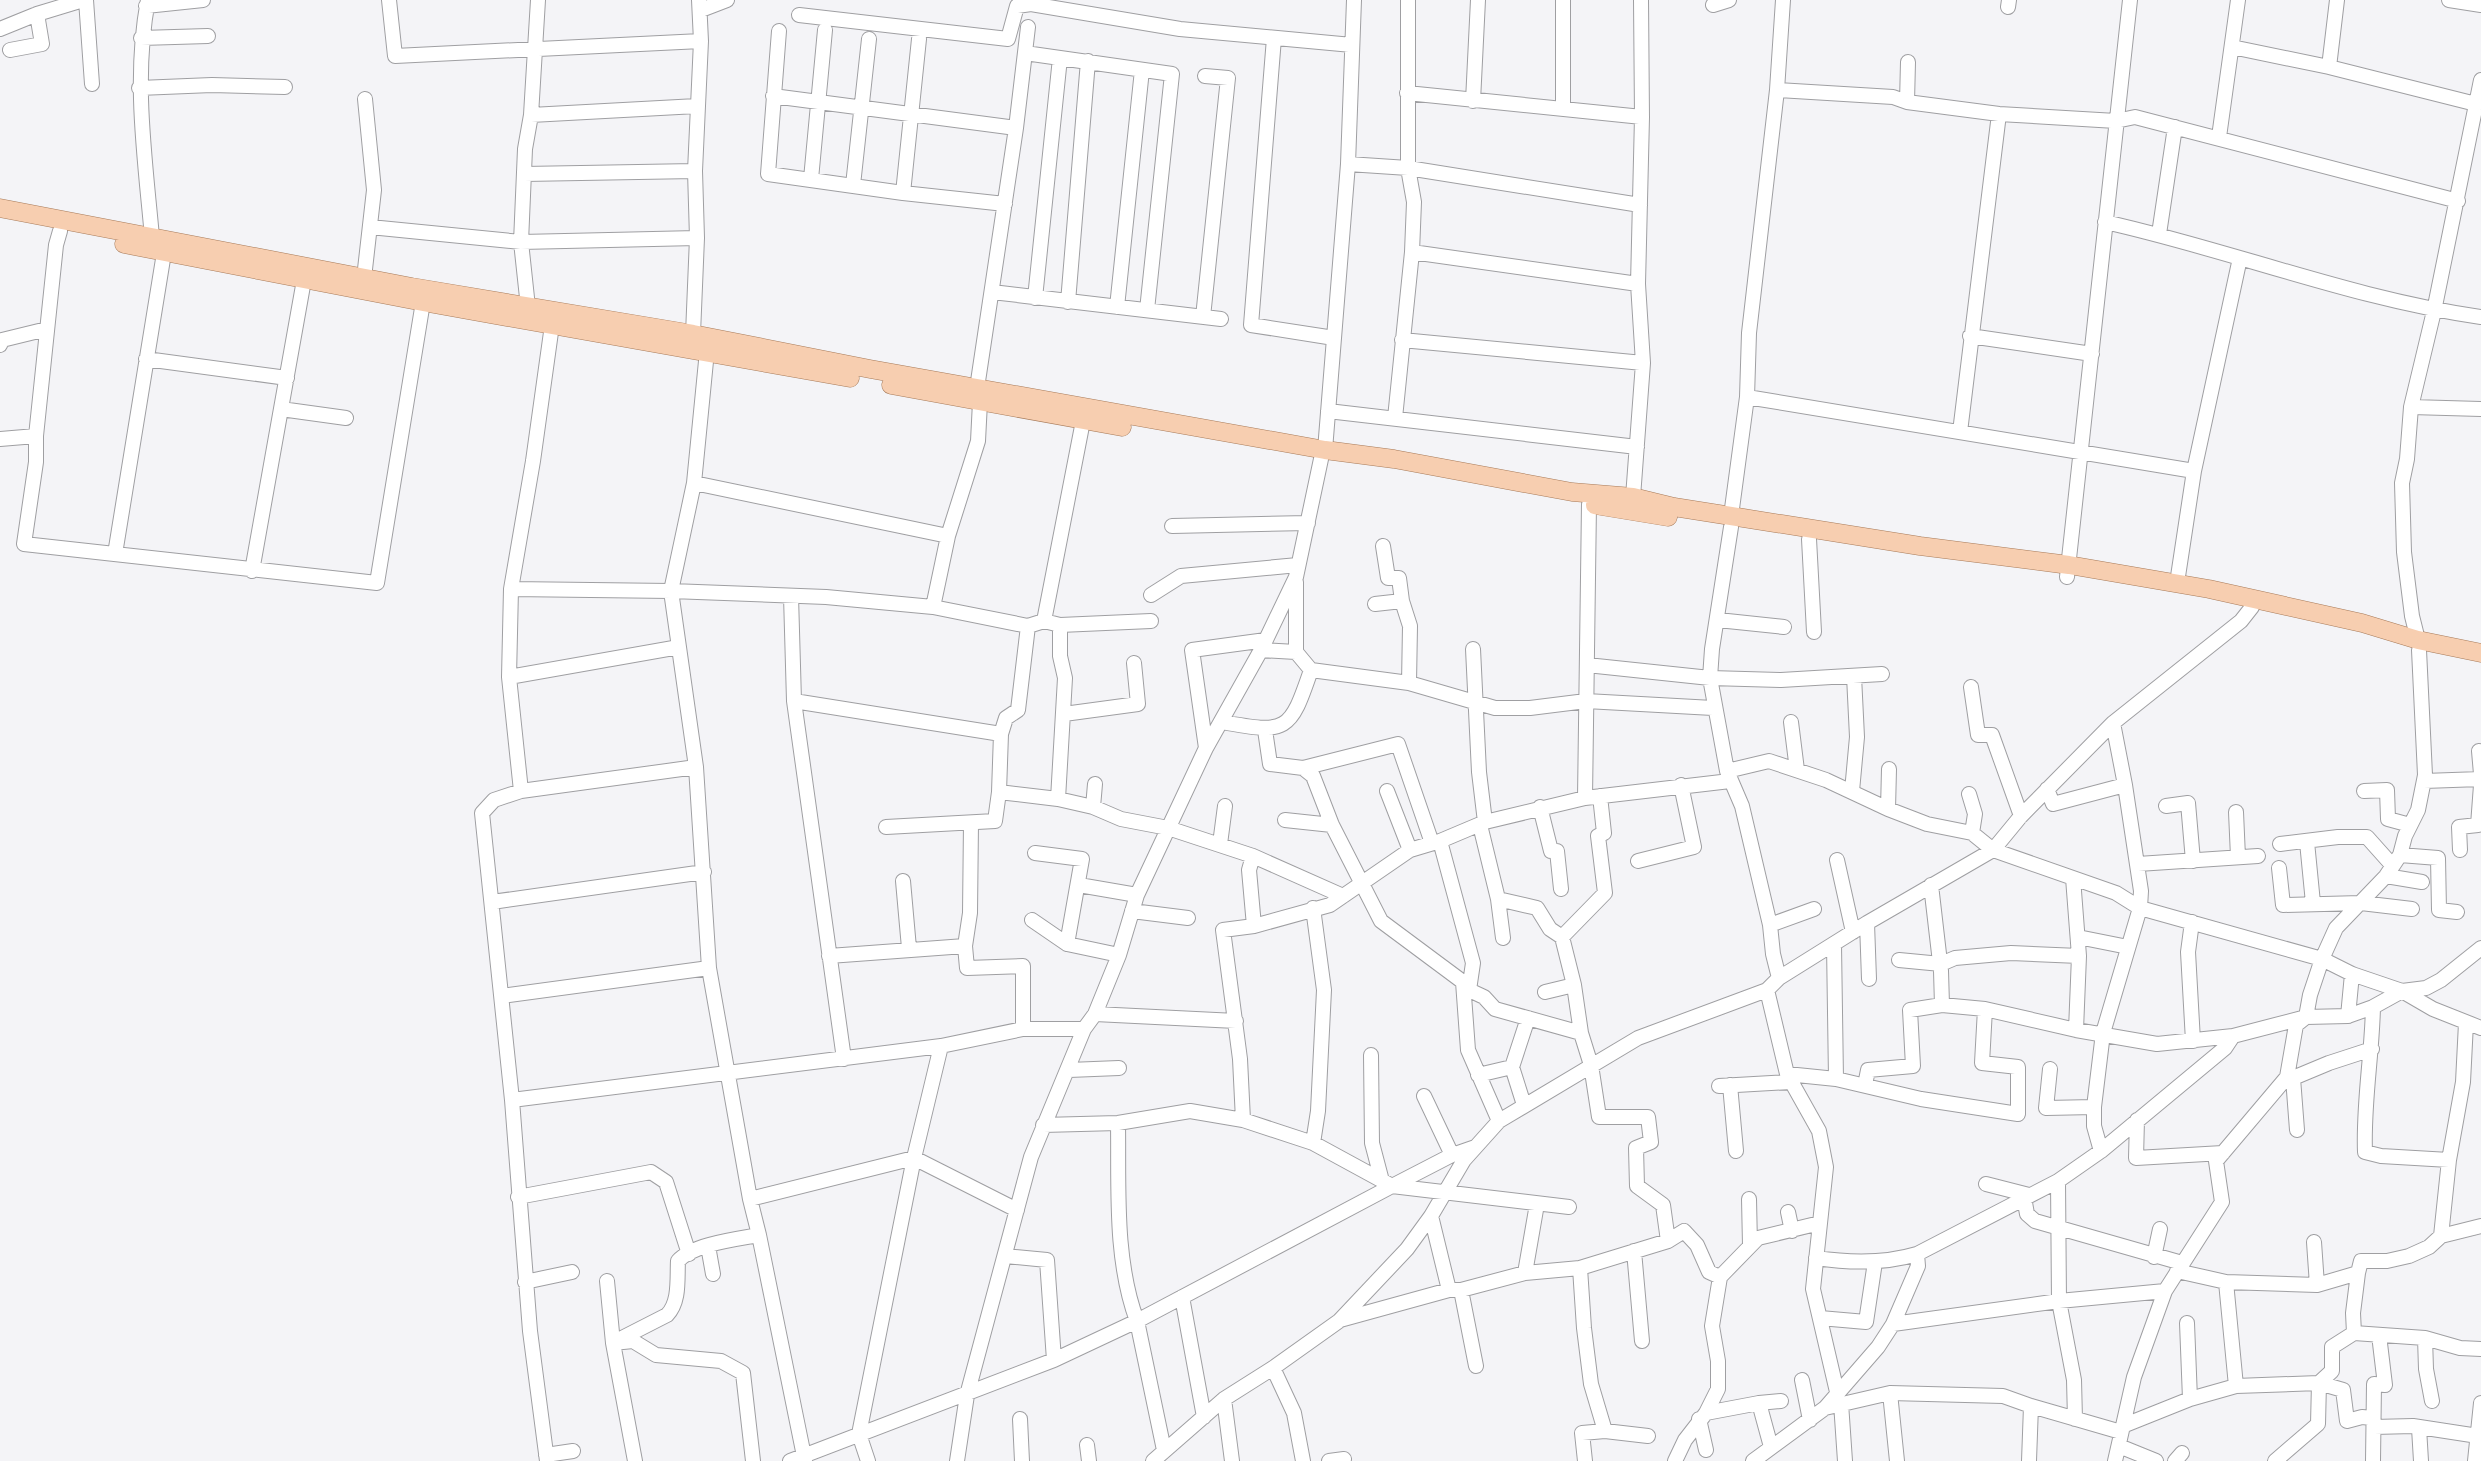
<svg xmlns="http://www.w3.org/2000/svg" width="2481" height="1461" font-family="Mulish,sans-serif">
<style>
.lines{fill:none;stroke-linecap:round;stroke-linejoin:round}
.minor-casing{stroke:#9f9fa2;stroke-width:16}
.major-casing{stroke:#a77b5a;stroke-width:19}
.minor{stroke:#fff;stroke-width:14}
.major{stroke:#f7ceb0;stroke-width:18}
</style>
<rect width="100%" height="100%" fill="#f4f4f7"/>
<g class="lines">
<g class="minor-casing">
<path id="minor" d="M86,0L92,84
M148,0C133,79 145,158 152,237
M389,0L395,56L701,41
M1563,0V108
M2337,0L2329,67L2476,104
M2449,0L2481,5
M1713,5L1729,0
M146,6L203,0
M2008,7L2009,0
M701,10L727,0
M799,15L1008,39L1017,6L1031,4L1180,29L1352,45
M0,29L37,14L83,0
M779,31L768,174L903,193L1005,204
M141,38L208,36
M1274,38L1251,325L1334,338
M2232,47L2329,67
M10,50L42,44L37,14
M1025,53L1172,74L1147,310
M139,88L212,85L285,87
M1777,90L1893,97L1907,102L1999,114L2116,121L2135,117L2458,201
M1407,93L1642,117
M773,96L1016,128
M1473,101L1478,0
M1907,102L1908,62
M531,115L697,106
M2219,137L2238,0
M1348,164L1408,168L1640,205
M695,171L697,238
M524,174L695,171L701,41L699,0
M811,179L825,30
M853,185L869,39
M903,193L919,39
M2105,222C2231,250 2353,299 2481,317
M370,227L521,242L697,238L693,334
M60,231L56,245L36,436V462L24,544L377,583L423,302
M2159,234L2175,127
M1412,252L1638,284
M364,278L374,190L365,99
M992,292L1221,319
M1035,298L1060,58
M1068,302L1088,61
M528,307L521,242L525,149L531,115L538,0
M1117,307L1142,70
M1203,317L1228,78L1205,76
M1970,336L2092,354
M1402,340L1643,363
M0,345L2,340L47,329
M707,351L694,483L671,591L696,767L709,968L750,1199L759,1235L805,1461
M146,359L287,378
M977,388L1016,128L1028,27
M1747,397L2194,471
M2411,407L2481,409
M281,409L346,418
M1328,411L1637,447
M1395,418L1412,252L1414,202L1408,168V0
M1960,432L1999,114
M0,439L36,436
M1325,450L1348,164L1354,0
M694,483L948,536
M1633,497L1643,363L1638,284L1642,117L1641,0
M1731,516L1747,397L1749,333L1777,90L1783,0
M1172,526L1308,523
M1731,527L1712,649L1710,678L1727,771L1742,806L1770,925L1773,954L1779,978
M1809,539L1814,632
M1383,546L1388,578H1399L1402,601L1410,626L1409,683
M115,554L164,253
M252,571L304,280
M2067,577L2130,0
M2177,583L2194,471L2240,258
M511,589L671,591L826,597L933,607L1028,626L1044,621L1060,625L1151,621
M1151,595L1181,576L1298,565
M791,596L794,701L844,1059
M1375,604L1402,601
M933,607L948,536L978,441L980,402
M1718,620L1784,627
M1044,621L1083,421
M2418,640L2412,616L2404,552L2402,483L2407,459L2411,407L2434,311L2481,80
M1473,649L1479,772L1485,822
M1261,650L1296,652
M1587,665L1710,678L1781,680L1882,674
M1311,670L1409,683L1495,708H1530L1586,701L1713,708
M509,677L679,647
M1971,687L1978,735H1992L2021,816
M794,701L1001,734
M1064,714L1138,704L1134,663
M1222,722C1287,734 1290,732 1311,670L1296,652V582
M1791,722L1797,770
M1265,730L1270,764L1303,768L1398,744L1432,843
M1206,748L1192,650L1266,640
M2479,751L2481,774
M1303,768L1313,776L1332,825L1381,921L1463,982L1469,990L1484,997L1495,1009L1581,1033
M1727,771L1769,761L1826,780L1888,809L1927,824L1972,833L1993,850L2116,893L2140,908L2322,959L2352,974L2402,991L2433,1009L2481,1028
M2424,781L2481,779
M2047,789L2053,804L2125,785
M521,791L509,677L511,589L533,461L552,325
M1387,791L1410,850
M1852,791L1857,737L1854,676
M2364,791L2387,790L2388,819L2410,825
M999,792L1058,799L1093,807L1121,819L1168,828L1253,856L1343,896
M1969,794L1975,814L1972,833
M1585,798L1589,504
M1058,799L1065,678L1060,656V625
M2166,806L2188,803L2193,861
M1093,807L1095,784
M1540,807L1551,851H1557L1561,889
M1888,809L1889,769
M2236,812L2238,857
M1285,820L1332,825
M971,823L970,913L965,946L967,968L1023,966V1029
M1480,825L1498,899L1503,938
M886,827L995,821L999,792L1001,734L1006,718L1018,710L1028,626
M1440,841L1473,963L1469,990
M2307,842L2313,903
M1220,844L1225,806
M2280,844L2338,837H2367L2392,865
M2460,850L2459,827L2478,825L2481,785
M1035,853L1082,859L1067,944
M2400,855L2438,858L2439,910L2457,912
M1253,856L1249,870L1254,926
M1837,860L1853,932
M1638,861L1694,847L1681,785
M2138,864L2258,856
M2279,868L2283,905L2361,903L2412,909
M2386,876L2422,882
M2073,878L2079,956L2076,1030
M903,881L909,948
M1079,885L1137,895
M1931,885L1941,971L1942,1005L1985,1009L2076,1030L2157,1044L2233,1036
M1498,899L1537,908L1550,929L1562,937L1574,985L1581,1033L1591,1065L1599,1117H1648L1651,1142L1636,1148L1637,1186L1663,1205L1668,1241
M492,902L704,872
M1313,908L1324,990L1318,1111L1313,1143
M1132,911L1188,918
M1032,920L1067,944L1119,955
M2192,922L2188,952L2193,1041
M1867,923L1869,979
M1770,925L1814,909
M1562,937L1605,893L1598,836L1604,833L1600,796
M2078,937L2128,947
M1834,945L1836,1079
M829,956L965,946
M1899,960L1941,964L1955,958L2011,953L2079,956
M1463,982L1468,1050L1499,1121
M1767,990L1787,1074L1819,1131L1826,1167L1813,1289L1837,1392
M1545,992L1574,985
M502,996L709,968
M2373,1007C2372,1056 2363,1104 2365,1152L2381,1156L2449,1160
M1095,1014L1236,1021
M2348,1016L2352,974
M1371,1055L1372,1143L1382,1181
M1512,1067L1524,1105
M2050,1069L2046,1108L2094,1107
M1069,1070L1119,1068
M1787,1074L1836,1079L1921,1099L2018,1114V1067L1982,1063L1985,1009
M1478,1075L1512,1067L1528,1018
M2287,1077L2293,1078L2329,1063L2372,1049
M2293,1078L2297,1130
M1730,1085L1736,1151
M1865,1085L1868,1070L1913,1066L1910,1010L1942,1005
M1719,1086L1791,1082
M1424,1096L1452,1155
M512,1100L941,1046L1023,1029H1084
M1243,1120L1240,1059L1223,930L1254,926L1330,905L1410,850L1440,841L1485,822L1585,798L1730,781
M2137,1120L2136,1158L2223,1153
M1118,1123C1119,1187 1114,1259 1137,1321L1164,1450
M1043,1125L1118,1123L1190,1111L1243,1120L1313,1143L1392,1186L1452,1155L1475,1147
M2101,1151L2094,1126V1107L2103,1033L2140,908L2141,891L2125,785L2113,723
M2058,1181L2059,1301L2074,1380L2075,1419
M1986,1184L2029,1195
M518,1197L651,1172L666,1182L689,1254
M2024,1197L2027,1214L2035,1221L2182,1263
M750,1199L914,1158L1017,1210
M1749,1199L1750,1245
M1788,1212L1792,1231
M1431,1216L1449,1290
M2441,1236L2449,1160L2463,1082L2466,1023
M2314,1242L2317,1285
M708,1246L713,1274
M1634,1251L1642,1341
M1005,1256L1047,1260L1054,1360
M2154,1257L2160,1229
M1816,1258C1850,1263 1884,1264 1917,1254
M1580,1268L1584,1328L1591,1384L1605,1431L1648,1436
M2177,1271L2226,1282L2317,1285L2358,1273L2361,1261H2387L2409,1256L2429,1247L2441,1236L2481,1226
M1525,1273L1537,1204
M607,1281L613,1343L635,1461
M525,1282L572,1272
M2226,1282L2236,1386
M1461,1290L1476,1366
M1182,1297L1204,1417
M1820,1318L1866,1322L1875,1262
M1340,1320L1449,1290H1461L1525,1273L1580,1268L1668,1241L1684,1231L1697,1245L1709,1272L1720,1277
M2187,1323L2190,1399
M1893,1324L2059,1301L2165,1291
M2354,1333L2425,1338L2460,1348L2481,1349
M2425,1338L2426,1369L2432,1401
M620,1339L667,1315C680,1302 677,1279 678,1261C693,1244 738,1239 759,1235
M613,1343L633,1341L656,1355L721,1361L743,1373L753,1461
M1273,1368L1294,1413L1303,1461
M1802,1380L1810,1420
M1890,1393L1897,1461
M1224,1399L1232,1461
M1841,1403L1845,1461
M1825,1408L1890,1393L2003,1396L2031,1406L2121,1432
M1706,1413L1759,1403
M1020,1419L1022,1461
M1699,1419L1706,1450
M2125,1425L2190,1399L2236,1386L2319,1383L2343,1390L2347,1421L2362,1417L2372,1418
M2374,1427L2413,1426L2478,1436
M2419,1428L2421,1461
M1087,1445L1089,1461
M2119,1446L2156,1461
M1771,1447L1759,1403L1781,1401
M546,1455L573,1451
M547,1461L530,1331L512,1100L482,813L494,800L521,791L696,767
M790,1461L1054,1360L1137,1321L1392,1186L1569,1207
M868,1461L859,1434L914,1158L941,1046
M957,1461L967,1395L1031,1157L1084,1029L1095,1014L1119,955L1137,895L1206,748L1261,650L1296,577L1321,459
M1153,1461L1224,1399L1273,1368L1339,1321L1407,1249L1431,1216L1464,1160L1499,1121L1638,1038L1767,990L1779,978L1867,923L1993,850L2021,816L2113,723L2241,621L2252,607
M1329,1461L1344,1459
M1585,1461L1582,1433L1605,1431
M1675,1461L1685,1440L1706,1413L1718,1389V1361L1712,1326L1720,1277L1758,1238L1820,1223
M1753,1461L1825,1408L1878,1347L1893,1324L1918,1266L1917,1254L2058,1181L2101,1151L2225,1048L2233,1036L2306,1017L2348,1016L2373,1007L2402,991L2426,988L2441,980L2481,948
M2029,1461L2031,1406
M2115,1461L2134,1377L2165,1291L2222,1202L2216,1161L2287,1077L2296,1025L2306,1017L2310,995L2322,959L2336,928L2386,876L2400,855L2405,836L2418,810L2425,775L2419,650
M2175,1461L2182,1453
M2275,1461L2318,1424L2319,1383L2332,1371V1347L2354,1333L2353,1313L2358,1273
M2373,1461L2374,1384L2385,1385L2379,1335
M2475,1461L2481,1403"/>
</g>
<g class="major-casing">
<path id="major" d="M0,208L412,287L693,334L870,369L1325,450L1394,459L1572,492L1633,497L1674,507L1731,516L1920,546L2069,565L2209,589L2362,623L2418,640L2481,653
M124,244L423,302L850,378
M891,385L1122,427
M1595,505L1668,517"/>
</g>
<use href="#minor" class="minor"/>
<use href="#major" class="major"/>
</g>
</svg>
